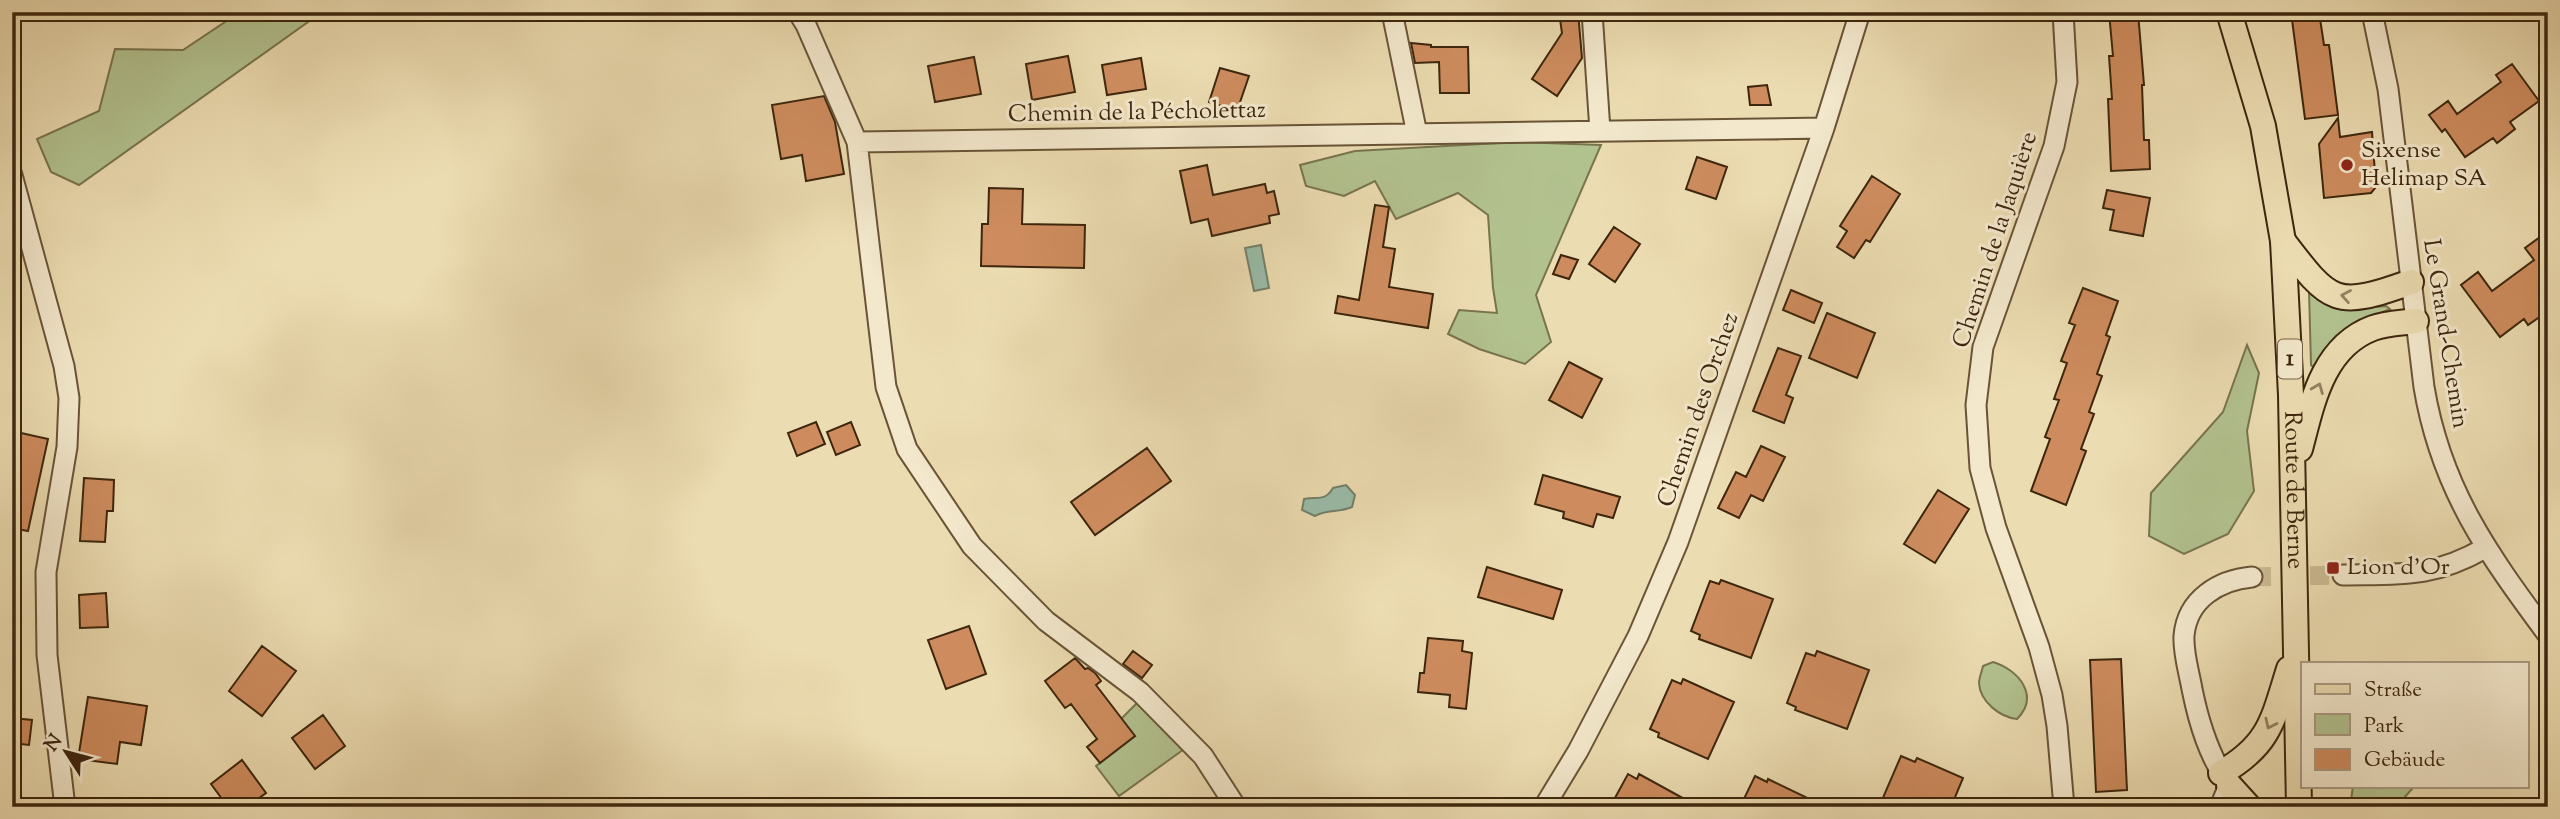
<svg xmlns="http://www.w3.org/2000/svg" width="2560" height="819" font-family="'Sorts Mill Goudy',serif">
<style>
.green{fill:#b2c28f;stroke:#78744e;stroke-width:2}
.water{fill:#99bca9;stroke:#74806b;stroke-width:2}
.building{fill:#ce8c5e;stroke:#3d260d;stroke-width:2}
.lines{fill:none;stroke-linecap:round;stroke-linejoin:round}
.minor-tunnel{stroke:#c9b890;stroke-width:19;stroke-dasharray:19 10;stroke-linecap:butt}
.minor-casing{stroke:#695436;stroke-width:23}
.major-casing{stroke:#3d260d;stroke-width:28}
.minor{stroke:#f3e8cc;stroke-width:19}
.major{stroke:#ecdcb1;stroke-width:24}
.oneway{stroke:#94815f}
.poi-dot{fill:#8f2418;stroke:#f3e8cc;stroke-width:2.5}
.labels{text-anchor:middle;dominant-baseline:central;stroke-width:6;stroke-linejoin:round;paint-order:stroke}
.shield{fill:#f3e8cc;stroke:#746046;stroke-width:2}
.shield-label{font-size:23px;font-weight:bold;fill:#3d260d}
.street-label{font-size:24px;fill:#3d260d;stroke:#f3e8cc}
.poi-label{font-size:24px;fill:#3d260d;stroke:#f3e8cc;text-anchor:start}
</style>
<rect width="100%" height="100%" fill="#ecdcb1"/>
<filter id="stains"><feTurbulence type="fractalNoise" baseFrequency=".00286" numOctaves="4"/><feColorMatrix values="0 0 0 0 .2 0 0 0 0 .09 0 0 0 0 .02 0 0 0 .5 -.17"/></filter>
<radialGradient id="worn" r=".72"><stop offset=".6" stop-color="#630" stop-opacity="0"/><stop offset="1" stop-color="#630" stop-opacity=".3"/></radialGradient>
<path class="green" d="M240,12H322L79,185L51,172L37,139L99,111L115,49L183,50Z
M1518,142L1601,145L1536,295L1551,342L1525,364L1479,349L1448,334L1459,310L1497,313L1493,288L1488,215L1458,193L1396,219L1375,181L1344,196L1306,186L1300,165L1355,151Z
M2309,291L2362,308L2386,306L2390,309L2355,324L2313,367L2311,365Z
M2247,345L2259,373L2247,431L2254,491L2228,534L2184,554L2149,536L2151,493L2223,412Z
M1993,662C2019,670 2040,696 2017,719C2000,717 1980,702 1979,683C1979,678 1982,671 1983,666Z
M1139,701L1187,747L1119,796L1096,766L1135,736L1121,719Z
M2353,786H2409L2412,789L2396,807H2350Z"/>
<path class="water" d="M1261,245L1269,288L1254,291L1245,248Z
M1346,485L1355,495L1352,507C1339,513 1327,509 1315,516L1302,510L1304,499C1317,496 1325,502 1333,488Z"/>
<path class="building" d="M1559,12H1578L1582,58L1557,96L1532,79L1562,33Z
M2109,12H2138L2144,85H2142L2144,140H2149L2150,169L2111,171L2108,99H2112L2109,56H2113Z
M2291,12H2319L2324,45H2329L2338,115L2305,119Z
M1411,43L1431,45V47H1468L1469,93H1440L1439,62L1415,63Z
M1068,56L1075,92L1032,100L1026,64Z
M974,57L981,94L935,102L928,66Z
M1141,58L1146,89L1107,95L1102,65Z
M2512,64L2539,101L2510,122L2515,129L2497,143L2493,138L2465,157L2445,129L2442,132L2429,115L2448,101L2457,114L2501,82L2496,75Z
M1220,68L1249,76L1237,111L1209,102Z
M1767,85L1771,105H1750L1748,87Z
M824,96L835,122L844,174L806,181L802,155L781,159L772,105Z
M2338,118L2340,137L2372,132L2376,187L2371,193L2324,198L2319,144Z
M1697,157L1727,167L1716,199L1686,189Z
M1207,165L1213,195L1265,184L1267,193L1274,191L1279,214L1269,216L1270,223L1212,236L1208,219L1191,223L1180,171Z
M1872,176L1900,194L1870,242L1866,240L1854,258L1837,247L1847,231L1840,226Z
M989,188L1023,189L1022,224L1085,225L1084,268L981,266L982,224H988Z
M2107,190L2150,198L2143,236L2110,230L2114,210L2103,208Z
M1375,205L1389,207L1383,247L1395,249L1389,287L1433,294L1428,328L1335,313L1338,296L1359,300Z
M1614,227L1640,244L1615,282L1589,264Z
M2548,231V311L2528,325L2524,319L2500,337L2461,285L2478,272L2492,291L2534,260L2525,248Z
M1561,255L1578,260L1569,279L1553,274Z
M2083,288L2118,301L2106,335L2110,337L2097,374L2102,376L2089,412L2094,414L2081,449L2086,451L2066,505L2031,491L2050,439L2045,437L2059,400L2054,399L2067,363L2061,361L2075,325L2069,323Z
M1791,290L1822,303L1814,323L1783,310Z
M1827,313L1875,333L1857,378L1809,358Z
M1778,348L1801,356L1786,395L1793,398L1784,423L1753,411Z
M1569,362L1602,379L1582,418L1549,400Z
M816,422L825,444L797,456L788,433Z
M851,422L860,445L836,455L827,432Z
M12,431L48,439L28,531L12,528Z
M1761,446L1785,457L1763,501L1751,495L1739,518L1718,508L1736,472L1746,477Z
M1147,448L1171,481L1095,535L1071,502Z
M1543,475L1620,497L1613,518L1597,514L1593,527L1563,518L1564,512L1535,504Z
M84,478L114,480L113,511H107L105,542L80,541Z
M1938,490L1969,509L1935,563L1904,544Z
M1487,567L1562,590L1553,619L1478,597Z
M1721,580L1773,599L1751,658L1699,639L1700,635L1691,631L1710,581L1719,584Z
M106,593L108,627L80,628L79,595Z
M969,626L986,674L946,689L928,640Z
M1428,638L1463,641L1462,651L1472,653L1466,709L1449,707L1450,695L1418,692L1420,673H1424Z
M262,646L296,671L262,716L229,691Z
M1133,651L1152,665L1142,678L1123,664Z
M1817,651L1869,670L1847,729L1795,710L1796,707L1787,703L1806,653L1815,656Z
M1075,658L1085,669L1088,668L1095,673L1101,681L1096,685L1135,736L1100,763L1087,747L1097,739L1071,704L1065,708L1045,681Z
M2121,659L2127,790L2096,792L2090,660Z
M1683,679L1734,702L1708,759L1658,737L1659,733L1650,729L1672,680L1681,684Z
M88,697L147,706L141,745L120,742L117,764L78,759Z
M323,715L345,746L315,769L292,738Z
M12,718L32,720L29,745L12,743Z
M1901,756L1915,762L1917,758L1963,778L1951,807H1879Z
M242,760L266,793L247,807H228L211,784Z
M1628,774L1637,779L1639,774L1699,807H1610Z
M1755,776L1767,782L1768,779L1826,807H1740Z"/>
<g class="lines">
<path class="minor-tunnel" d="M2252,577L2343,575"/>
<g class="minor-casing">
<path id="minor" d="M798,12L806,25L857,142L886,387L907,449L972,546L1046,621L1140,692L1203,756L1236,807
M1392,12L1417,134
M1592,12L1600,131
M2063,12L2067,82L2054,146L1983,347L1976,405L1980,468L1996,528L2039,647L2052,695L2057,726L2064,807
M2372,12L2388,89L2424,387C2441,489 2488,554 2548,635
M857,142L1824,128
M12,175L64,366L69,398L67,447L46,572L47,655L65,807
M2343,575C2400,574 2433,578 2485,548
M1544,807L1578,751L1638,636L1678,542L1824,128L1860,12
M2220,807L2229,785C2209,756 2199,724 2192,689C2189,672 2183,653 2184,636C2187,599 2219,580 2252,577"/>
</g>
<g class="major-casing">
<g id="major">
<path id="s1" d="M2229,12L2263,126L2283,241L2291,395L2299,807"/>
<path d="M2283,241C2331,304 2335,309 2411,282"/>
<path d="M2300,449C2312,404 2322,347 2373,328C2386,323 2401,323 2416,321"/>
<path d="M2221,773C2270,745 2273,720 2289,669"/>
<path d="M2229,785L2249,807"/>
</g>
</g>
<use href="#minor" class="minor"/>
<use href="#major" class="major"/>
</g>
<defs><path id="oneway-chevron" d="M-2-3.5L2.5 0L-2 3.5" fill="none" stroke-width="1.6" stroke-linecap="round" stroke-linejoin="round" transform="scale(1.75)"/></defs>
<g class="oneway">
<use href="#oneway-chevron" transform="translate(2346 296) rotate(-170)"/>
<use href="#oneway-chevron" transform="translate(2318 388) rotate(-68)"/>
<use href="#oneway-chevron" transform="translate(2270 724) rotate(115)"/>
</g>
<g class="poi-dot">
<circle cx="2347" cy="165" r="7"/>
<rect x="2326" y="561" width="14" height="14" rx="3.5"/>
</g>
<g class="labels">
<rect class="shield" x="2278" y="339.5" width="24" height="39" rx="5"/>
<g class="shield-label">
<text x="2290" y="359">1</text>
</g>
<g class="street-label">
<text transform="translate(1137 113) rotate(-1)">Chemin de la Pécholettaz</text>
<text transform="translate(1996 240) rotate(-72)">Chemin de la Jaquière</text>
<text transform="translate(2445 334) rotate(81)">Le Grand-Chemin</text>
<text transform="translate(1699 410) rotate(-71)">Chemin des Orchez</text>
<text stroke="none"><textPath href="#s1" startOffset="485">Route de Berne</textPath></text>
</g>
<g class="poi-label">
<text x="2361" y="151">Sixense<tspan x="2361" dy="28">Helimap SA</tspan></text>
<text x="2347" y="568">Lion d'Or</text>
</g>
</g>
<rect width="2560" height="819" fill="none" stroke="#ecdcb1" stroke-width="42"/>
<rect x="14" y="14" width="2532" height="791" fill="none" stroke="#3d260d" stroke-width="3.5"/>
<rect x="21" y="21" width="2518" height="777" fill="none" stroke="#3d260d" stroke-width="2"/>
<rect x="2301" y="662" width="228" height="126" fill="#f3e8cc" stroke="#aa9a80" stroke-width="2"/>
<rect x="2315" y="684" width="35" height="10" fill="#ecdcb1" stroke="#aa9a80" stroke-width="2"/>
<text x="2364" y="696" font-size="21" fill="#3d260d">Straße</text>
<rect x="2315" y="714" width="35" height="21" fill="#b2c28f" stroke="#aa9a80" stroke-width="2"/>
<text x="2364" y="732" font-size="21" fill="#3d260d">Park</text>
<rect x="2315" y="749" width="35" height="21" fill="#ce8c5e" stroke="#aa9a80" stroke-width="2"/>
<text x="2364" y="766" font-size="21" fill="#3d260d">Gebäude</text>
<g transform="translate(66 752) rotate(306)" stroke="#f3e8cc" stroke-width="5" paint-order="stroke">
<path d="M0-5L12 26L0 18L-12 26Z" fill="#3d260d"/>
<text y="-10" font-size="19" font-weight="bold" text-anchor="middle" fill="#3d260d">N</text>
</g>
<rect width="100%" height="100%" filter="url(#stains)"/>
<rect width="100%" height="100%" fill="url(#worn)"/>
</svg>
